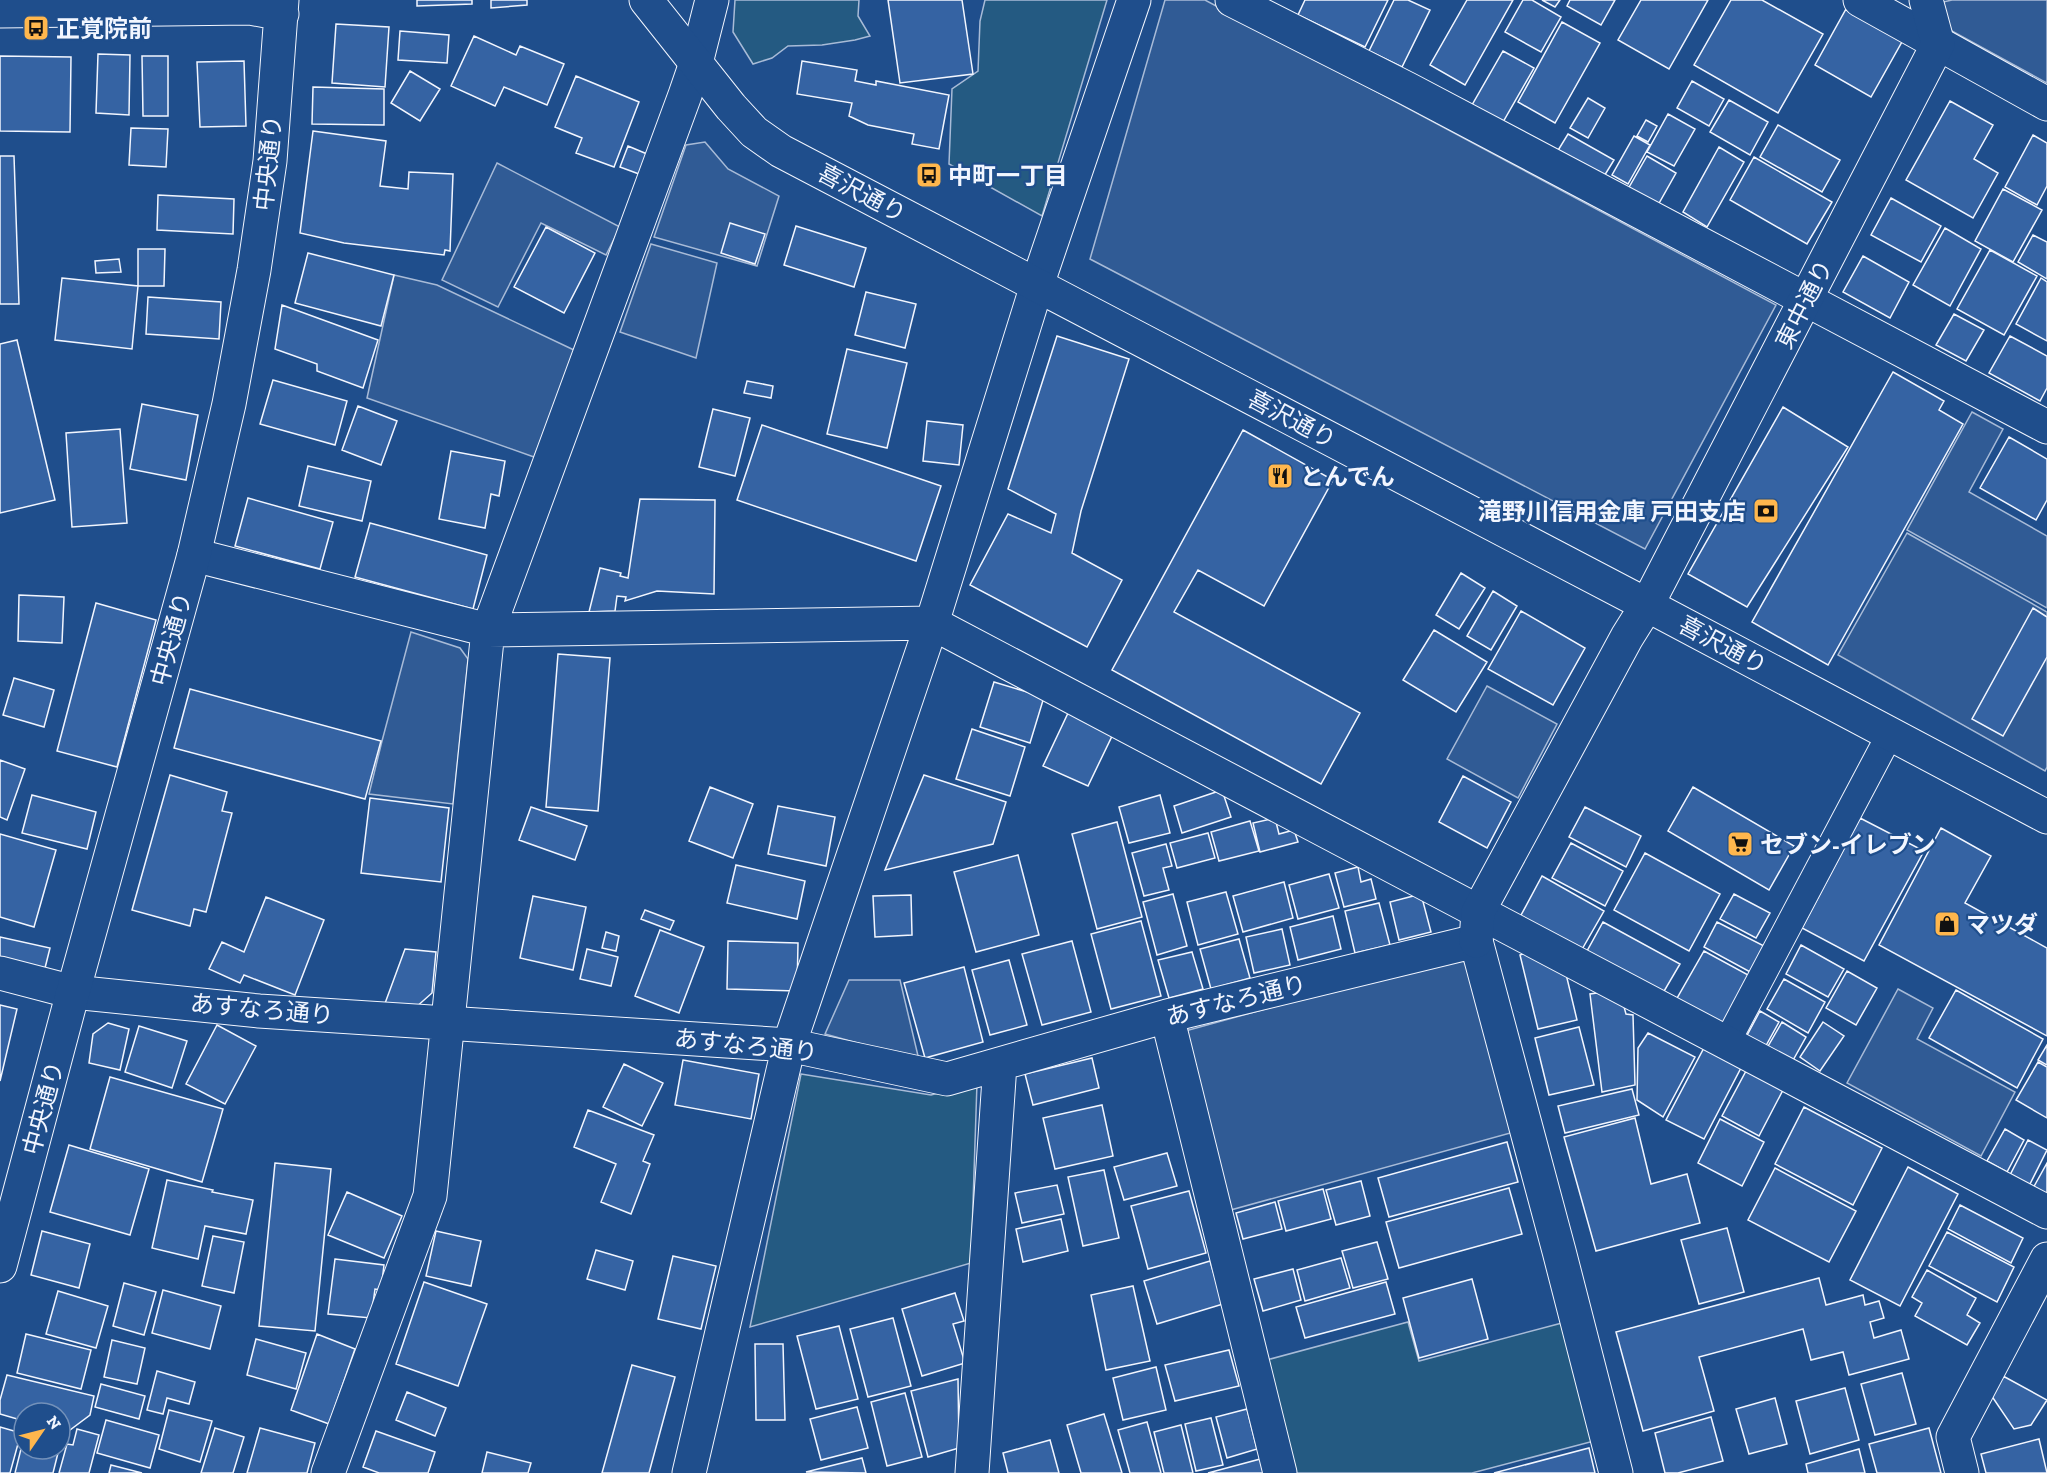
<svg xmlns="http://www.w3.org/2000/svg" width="2047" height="1473" font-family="'Zilla Slab','Noto Sans JP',serif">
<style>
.green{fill:#245a82;stroke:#a8bbd7;stroke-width:1.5}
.parking{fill:#305b95;stroke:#a8bbd7;stroke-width:1.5}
.building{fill:#3563a3;stroke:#f2f6ff;stroke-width:1.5}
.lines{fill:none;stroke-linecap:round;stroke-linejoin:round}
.pedestrian-casing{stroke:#f2f6ff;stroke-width:28}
.minor-casing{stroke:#f2f6ff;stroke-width:35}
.tertiary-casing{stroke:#f2f6ff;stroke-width:35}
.pedestrian{stroke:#1f4e8c;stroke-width:26}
.minor{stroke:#1f4e8c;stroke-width:33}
.tertiary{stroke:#1f4e8c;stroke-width:33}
.labels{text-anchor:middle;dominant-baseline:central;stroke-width:4.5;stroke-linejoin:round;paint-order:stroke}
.poi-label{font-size:24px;font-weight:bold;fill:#f2f6ff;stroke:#1f4e8c;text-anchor:start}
.street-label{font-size:24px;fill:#f2f6ff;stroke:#1f4e8c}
</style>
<rect width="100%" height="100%" fill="#1f4e8c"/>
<path class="green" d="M735,0H859L858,16L870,36L855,40L822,45L788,46L772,58L753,64L733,32Z
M985,0H1107L1042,216L949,164L952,89L978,71L980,21Z
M801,1074L931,1095L977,1083L971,1263L750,1327Z
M1408,1322L1419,1361L1562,1323L1594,1441L1472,1473H1294L1263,1361Z"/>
<path class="parking" d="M1165,0H1205L1776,305L1645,549L1090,259Z
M1952,0H2047V83L1950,30L1943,2Z
M705,142L728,169L779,196L757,266L654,237L686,145Z
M497,163L620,227L606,255L541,223L498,307L442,280Z
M651,244L717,263L696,358L620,332Z
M394,275L437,285L576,351L534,457L367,398Z
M1972,412L2003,429L1969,492L2047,536V608L1907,530Z
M1907,533L2047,612V767L2045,771L1838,655Z
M411,632L460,648L468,659L453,804L369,794L382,741Z
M1487,686L1557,724L1518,798L1447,759Z
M1465,954L1514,1132L1227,1211L1178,1033Z
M849,980H900L919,1060L825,1034Z
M1898,989L1933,1008L1917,1039L2015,1092L1981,1156L1847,1083Z"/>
<path class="building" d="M417,0H472V4L417,6Z
M491,0H527V5L491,8Z
M888,0H962L973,74L900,83Z
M1305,0H1388L1365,47L1298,15Z
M1394,0H1408L1430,10L1402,67L1369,51Z
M1467,0H1513L1465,85L1430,65Z
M1523,0H1532L1561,17L1541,52L1505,32Z
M1542,0H1560L1555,7Z
M1570,0H1615L1601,25L1567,6Z
M1641,0H1708L1669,69L1618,40Z
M1731,0H1762L1823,34L1778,113L1694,65Z
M1846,9L1903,40L1871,97L1815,65Z
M1562,22L1600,43L1555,123L1518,102Z
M336,24L389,27L385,87L332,83Z
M400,31L449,35L447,63L398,60Z
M474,36L516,55L520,46L564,64L547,105L504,87L495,106L451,86Z
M1503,51L1534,68L1503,122L1472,105Z
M98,54L130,55L129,115L96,113Z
M0,56L71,57L70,132L0,131Z
M142,56H168V116H143Z
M244,61L246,126L200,127L197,62Z
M802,61L857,70L855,81L876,85V81L949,95L939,149L912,144L914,134L868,125L849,116L852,103L797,94Z
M410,71L440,89L420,121L391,103Z
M576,76L639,102L614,167L576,153L582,138L555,127Z
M1692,81L1724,99L1709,126L1677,108Z
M313,87L384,89V125L312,124Z
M1588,98L1605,108L1588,138L1570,128Z
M1729,100L1768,122L1750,155L1710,132Z
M1950,101L1993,125L1974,159L1998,173L1973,218L1906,180Z
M1668,114L1695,129L1674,166L1647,152Z
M1646,120L1657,126L1648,142L1637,136Z
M1778,125L1840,160L1822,192L1760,157Z
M131,128L168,129L166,167L129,165Z
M313,131L386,141L380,186L408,189L409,172L453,174L450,251L445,250L444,255L344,243L300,233Z
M1568,134L1614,160L1603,178L1557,152Z
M2033,135L2047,143V186L2037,205L2005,187Z
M1634,136L1650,145L1628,184L1612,175Z
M628,146L647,154L639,174L620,167Z
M1719,147L1744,162L1707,227L1683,212Z
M0,156H14L19,304H0Z
M1647,156L1676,173L1658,205L1628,189Z
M1754,157L1832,202L1807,244L1730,200Z
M2003,189L2042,210L2013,262L1975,241Z
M158,195L234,199L233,234L157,230Z
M1891,198L1941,226L1921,262L1871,235Z
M730,223L765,234L755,264L721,253Z
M796,226L866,248L854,287L784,265Z
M546,227L595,253L564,313L514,287Z
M1945,228L1981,249L1950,306L1913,285Z
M2033,235L2047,242V279L2018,262Z
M138,249H165L164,286H138Z
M1990,250L2037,276L2004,335L1957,309Z
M308,253L394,275L381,326L295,303Z
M1863,256L1909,282L1890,318L1843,292Z
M119,259L121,272L96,273L95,261Z
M62,278L138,286L132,349L55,340Z
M2041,278L2047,282V341L2016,324Z
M866,292L916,304L905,348L855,335Z
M148,297L221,302L219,339L146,334Z
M282,305L378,340L363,388L317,371V364L275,349Z
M1954,314L1984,330L1966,361L1936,345Z
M1057,336L1129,359L1081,511L1072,553L1122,580L1087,647L970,585L1008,514L1051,533L1056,514L1008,489Z
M2010,336L2047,356V388L2040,401L1989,373Z
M17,340L55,500L0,513V344Z
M847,349L907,363L887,448L827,434Z
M1893,372L1944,401L1939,410L1963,424L1828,665L1752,622Z
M273,380L347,401L335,445L260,424Z
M747,381L773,386L771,398L744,393Z
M142,404L198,415L186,480L130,469Z
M358,406L397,421L381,465L342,450Z
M1783,407L1848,447L1747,607L1688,574Z
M713,409L750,418L735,476L699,467Z
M927,421L963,425L959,465L923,461Z
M762,425L941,486L916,561L737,500Z
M120,429L127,523L72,527L66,433Z
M1243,430L1333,480L1264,606L1198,570L1174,612L1360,713L1321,784L1112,670Z
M2009,437L2047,459V500L2036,520L1980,488Z
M451,451L505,461L499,496L491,494L485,528L439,519Z
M308,466L371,481L362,521L299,506Z
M248,498L333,522L320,569L235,546Z
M640,499L715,500L714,594L657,591L625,601L626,597L617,596L615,611L589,612L600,568L621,573L620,576L628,578Z
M370,523L487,555L473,609L355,577Z
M1461,573L1485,588L1459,629L1436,615Z
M1493,591L1517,606L1491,650L1467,636Z
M19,595L64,597L62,643L18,641Z
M96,603L156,620L117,767L57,751Z
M2033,608L2047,617V657L2003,736L1972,719Z
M1521,611L1585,648L1553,705L1488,669Z
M1434,630L1487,662L1456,712L1403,680Z
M558,654L610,658L598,811L546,807Z
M14,678L54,690L44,727L3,715Z
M994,682L1044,697L1030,743L980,727Z
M190,689L381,741L365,799L174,748Z
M1069,711L1114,732L1088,786L1043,766Z
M972,729L1025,747L1010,796L956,779Z
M0,760L25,769L7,820L0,817Z
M170,775L227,792L222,811L232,813L206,912L194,909L190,926L132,910Z
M924,775L1006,802L993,844L885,870Z
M1463,776L1511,802L1487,848L1439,822Z
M710,787L753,804L733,858L689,841Z
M1693,787L1794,846L1769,890L1668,831Z
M1222,790L1231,817L1182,833L1174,806Z
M32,795L96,812L87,849L22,833Z
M1160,795L1170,833L1129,843L1119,807Z
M370,798L449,808L441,882L361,873Z
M778,806L835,817L826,866L768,854Z
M531,807L587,826L575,860L519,840Z
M1585,807L1641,836L1626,867L1569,837Z
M1275,818L1279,834L1294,830L1298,842L1260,852L1253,823Z
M1860,818L1924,851L1864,961L1802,928Z
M1250,821L1259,851L1219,861L1211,832Z
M1117,822L1142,917L1097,929L1072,834Z
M1941,828L1991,856L1965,903L2047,948V1036L1879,945Z
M1208,833L1215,858L1177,868L1170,843Z
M0,834L56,850L34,927L0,917Z
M1571,843L1623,871L1605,906L1552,878Z
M1166,844L1172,866L1163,868L1169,890L1144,896L1132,853Z
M1645,853L1720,894L1689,951L1614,910Z
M1018,855L1039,935L976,952L954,872Z
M736,865L805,881L797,919L727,903Z
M1358,867L1361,882L1371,879L1376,899L1344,907L1335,873Z
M1329,874L1339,908L1298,919L1289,885Z
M1542,876L1604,911L1581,951L1520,917Z
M1284,882L1293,918L1243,932L1233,896Z
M1226,892L1238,934L1198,945L1187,902Z
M1173,894L1187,946L1157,955L1143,902Z
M1421,894L1431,932L1399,940L1390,902Z
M1734,894L1770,913L1756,938L1720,919Z
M911,895L912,935L875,937L873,896Z
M533,896L586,907L573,970L520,958Z
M266,897L324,920L295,995L244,975L240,983L209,969L222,942L244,952Z
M1379,903L1390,945L1355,953L1345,911Z
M645,910L674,921L670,930L641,919Z
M1333,916L1341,949L1298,960L1290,927Z
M1141,921L1161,996L1111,1009L1091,934Z
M1603,922L1680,964L1663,993L1587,951Z
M1717,922L1766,947L1752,973L1704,947Z
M1282,929L1290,965L1254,973L1246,937Z
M660,930L704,947L679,1013L635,996Z
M606,932L619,936L616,951L602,948Z
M0,937L50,948L44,972L0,962Z
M1239,939L1250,978L1211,989L1200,949Z
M728,941L798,943L797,991L727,989Z
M1072,941L1091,1012L1042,1025L1022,954Z
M1801,945L1844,969L1828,997L1786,974Z
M405,949L436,952L432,993L415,1008L384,1006Z
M587,949L618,957L611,986L580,979Z
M1532,951L1566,974L1577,1020L1538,1029L1520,955Z
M1704,951L1750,976L1723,1026L1676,1000Z
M1192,952L1203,989L1169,998L1158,960Z
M1009,960L1027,1025L990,1035L972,970Z
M964,967L983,1042L925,1058L904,983Z
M1847,971L1877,988L1856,1025L1826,1008Z
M1784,979L1825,1002L1808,1033L1767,1009Z
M1956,990L2043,1039L2017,1088L1929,1038Z
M1604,992L1623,1003L1626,1014L1633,1015L1635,1085L1602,1092L1590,994Z
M0,1005L17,1009L0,1081Z
M1760,1011L1779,1022L1763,1051L1744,1041Z
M1782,1022L1806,1037L1792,1062L1767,1048Z
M1823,1022L1844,1036L1820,1071L1800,1057Z
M108,1023L129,1029L120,1070L89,1063L93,1034Z
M217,1025L256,1046L225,1104L186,1084Z
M139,1026L187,1041L172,1088L125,1072Z
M1579,1027L1594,1085L1549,1095L1535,1038Z
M1648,1033L1695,1057L1663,1117L1637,1100L1638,1048Z
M1706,1044L1743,1064L1704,1139L1666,1120Z
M2047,1045V1065L2038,1060Z
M1092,1058L1099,1088L1033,1105L1025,1074Z
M683,1060L759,1074L751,1119L675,1105Z
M2038,1062L2047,1067V1118L2016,1100Z
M624,1064L663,1083L642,1126L603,1107Z
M1746,1071L1783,1090L1759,1136L1722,1116Z
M110,1077L223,1109L202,1182L90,1149Z
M1632,1089L1639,1115L1565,1133L1558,1106Z
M1102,1105L1113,1156L1055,1169L1043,1118Z
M1804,1107L1882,1148L1853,1205L1775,1164Z
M588,1110L654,1135L643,1161L650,1164L631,1214L601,1202L616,1164L574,1147Z
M1635,1118L1651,1184L1687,1174L1700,1223L1596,1251L1564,1137Z
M1720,1119L1764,1142L1742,1186L1698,1163Z
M2005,1129L2024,1140L2007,1172L1987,1161Z
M2028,1140L2047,1150L2029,1186L2010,1175Z
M1507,1142L1518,1182L1389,1217L1378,1178Z
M69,1145L149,1169L130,1235L50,1212Z
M1167,1153L1177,1186L1124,1200L1114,1167Z
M275,1163L331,1169L315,1331L259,1326Z
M2047,1163V1199L2032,1190Z
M1908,1167L1958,1194L1900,1306L1850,1280Z
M1775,1168L1856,1211L1829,1262L1748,1220Z
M1104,1170L1119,1238L1083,1246L1068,1177Z
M167,1180L213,1190L212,1192L253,1200L246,1234L205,1226L198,1259L152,1248Z
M1361,1181L1370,1216L1336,1225L1326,1190Z
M1057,1185L1064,1214L1022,1223L1015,1193Z
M1509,1188L1522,1234L1399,1268L1386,1222Z
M1323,1189L1331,1219L1286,1231L1278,1201Z
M1189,1191L1206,1253L1148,1269L1131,1206Z
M347,1192L402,1216L384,1258L328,1235Z
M1275,1202L1282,1229L1243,1239L1236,1213Z
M1960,1205L2023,1238L2011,1263L1948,1229Z
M1061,1219L1068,1251L1023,1262L1016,1229Z
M1727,1228L1744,1292L1699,1304L1681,1240Z
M42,1231L90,1244L79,1288L31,1275Z
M436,1231L481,1241L471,1286L426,1276Z
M1947,1232L2014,1267L1997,1302L1929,1266Z
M213,1236L244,1242L234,1293L202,1286Z
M1377,1242L1388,1279L1353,1288L1342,1251Z
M596,1250L633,1261L625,1290L587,1279Z
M673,1256L716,1266L701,1329L658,1319Z
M1341,1258L1350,1288L1305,1301L1297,1270Z
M335,1259L384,1265L381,1290L375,1289L371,1318L328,1314Z
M1210,1261L1223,1304L1157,1324L1144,1281Z
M1293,1269L1301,1300L1263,1311L1254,1279Z
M1927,1270L1976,1298L1967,1315L1980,1323L1967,1345L1915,1316L1922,1303L1912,1297Z
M1819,1278L1826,1305L1863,1295L1865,1305L1879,1301L1884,1318L1870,1322L1874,1338L1901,1330L1909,1359L1849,1375L1843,1352L1811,1360L1803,1329L1699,1357L1714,1411L1643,1431L1616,1332Z
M1472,1279L1488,1339L1419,1358L1403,1298Z
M424,1282L487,1304L458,1386L396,1364Z
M1386,1282L1395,1314L1305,1338L1296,1307Z
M124,1283L156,1292L144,1335L113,1326Z
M1133,1286L1150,1361L1106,1370L1091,1295Z
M163,1290L221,1306L210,1349L152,1333Z
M58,1291L108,1306L96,1348L46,1334Z
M955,1293L964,1321L953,1324L965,1363L922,1376L902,1309Z
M893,1318L911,1386L868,1397L850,1329Z
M839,1326L858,1399L816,1409L797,1336Z
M26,1334L91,1350L81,1389L17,1373Z
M317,1334L355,1349L329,1424L291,1410Z
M256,1339L306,1353L296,1389L247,1375Z
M112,1340L145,1348L137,1384L104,1377Z
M755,1344H783L785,1420H756Z
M1229,1350L1239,1386L1175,1401L1165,1365Z
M632,1365L675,1377L649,1473H602Z
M1156,1367L1166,1410L1123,1420L1113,1378Z
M157,1371L195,1382L189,1404L167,1398L163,1414L147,1410Z
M1902,1373L1916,1424L1875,1435L1861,1384Z
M7,1375L94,1396L90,1415L66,1433L60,1432V1413H24V1421L0,1414V1400Z
M2003,1376L2047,1400L2031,1425L2014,1429L1991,1395Z
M958,1379L959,1448L928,1457L911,1391Z
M101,1384L145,1396L139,1419L95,1407Z
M1845,1388L1859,1440L1810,1454L1796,1401Z
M407,1392L446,1408L435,1436L396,1420Z
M905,1393L922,1457L887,1466L871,1402Z
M1775,1398L1787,1444L1749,1454L1736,1409Z
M857,1407L868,1448L821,1460L810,1419Z
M1247,1409L1257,1449L1227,1458L1216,1417Z
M169,1410L212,1421L200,1462L159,1449Z
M1104,1414L1122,1473H1081L1067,1425Z
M1711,1417L1723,1461L1678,1473H1665L1655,1433Z
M1211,1418L1223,1465L1196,1471L1185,1424Z
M106,1420L159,1435L150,1468L97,1453Z
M1147,1422L1161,1473H1130L1118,1430Z
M1181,1425L1193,1473H1164L1154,1432Z
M0,1427L21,1433L10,1473H0Z
M215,1428L244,1437L233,1473H201Z
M260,1428L315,1443L307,1473H247Z
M1929,1428L1941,1473H1877L1869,1444Z
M77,1429L99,1435L89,1473H59L67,1444L73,1445Z
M376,1431L435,1452L428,1473H379L363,1467Z
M24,1437V1449H59L53,1473H15Z
M2039,1439L2047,1473H1986L1981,1454Z
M1050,1440L1059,1473H1008L1003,1453Z
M1589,1448L1595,1473H1494Z
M1859,1449L1865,1473H1808L1806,1464Z
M487,1452L531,1463L528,1473H482Z
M862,1458L866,1473L806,1472Z
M1264,1458L1268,1473H1208Z
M111,1465L142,1473H109Z"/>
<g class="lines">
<g class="pedestrian-casing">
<path id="pedestrian" d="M1727,1042L1890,734"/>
</g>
<g class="minor-casing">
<path id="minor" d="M1232,0L1408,89L2047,427
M1860,0L2047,104
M194,555L488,630L932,623L2047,1212
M0,973L73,992L259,1011L789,1045L947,1079L1167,1016L1476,941L1559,1251L1616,1473
M1167,1016L1280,1473
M328,1473L430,1196L488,630L685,95L696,63L712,0
M689,1473L789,1045L932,623L1037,285L1134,0
M972,1473L1000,1064
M1962,1473L1953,1437L2047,1259"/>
</g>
<g class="tertiary-casing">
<path id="tertiary" d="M646,0L731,107L754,132L781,151L1647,605L2047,817
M0,11L250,8L282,14
M1476,941L1478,912L1627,637L1647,605L1938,44L1926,0
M0,1266L73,992L194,555L229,404L254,270L270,161L282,0"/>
</g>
<use href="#pedestrian" class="pedestrian"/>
<use href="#minor" class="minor"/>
<use href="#tertiary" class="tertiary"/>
</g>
<defs>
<g id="bus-square" transform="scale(1.35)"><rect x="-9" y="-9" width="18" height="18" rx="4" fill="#ffb74d" stroke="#1f4e8c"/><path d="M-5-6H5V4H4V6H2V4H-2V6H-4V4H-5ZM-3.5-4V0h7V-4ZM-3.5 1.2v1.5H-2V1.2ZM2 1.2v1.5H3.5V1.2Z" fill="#111"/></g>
<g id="restaurant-square" transform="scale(1.35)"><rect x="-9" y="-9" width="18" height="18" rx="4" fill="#ffb74d" stroke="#1f4e8c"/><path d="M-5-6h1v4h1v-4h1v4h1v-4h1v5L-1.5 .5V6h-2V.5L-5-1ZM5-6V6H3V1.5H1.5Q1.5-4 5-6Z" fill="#111"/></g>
<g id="bank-square" transform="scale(1.35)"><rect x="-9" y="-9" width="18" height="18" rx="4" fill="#ffb74d" stroke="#1f4e8c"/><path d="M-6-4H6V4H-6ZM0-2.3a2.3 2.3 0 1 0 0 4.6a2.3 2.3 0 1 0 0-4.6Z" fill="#111"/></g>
<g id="supermarket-square" transform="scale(1.35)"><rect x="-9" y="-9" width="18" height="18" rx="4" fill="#ffb74d" stroke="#1f4e8c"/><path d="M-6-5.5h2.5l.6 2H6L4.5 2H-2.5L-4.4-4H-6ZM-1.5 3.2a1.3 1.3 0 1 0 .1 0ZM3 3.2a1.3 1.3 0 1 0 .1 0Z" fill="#111"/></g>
<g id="shop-square" transform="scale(1.35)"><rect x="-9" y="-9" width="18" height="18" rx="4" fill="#ffb74d" stroke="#1f4e8c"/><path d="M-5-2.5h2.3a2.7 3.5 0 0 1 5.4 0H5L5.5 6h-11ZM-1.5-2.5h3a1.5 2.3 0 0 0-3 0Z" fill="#111"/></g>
</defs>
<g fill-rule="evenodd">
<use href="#bus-square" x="36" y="28"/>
<use href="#bus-square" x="929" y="175"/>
<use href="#restaurant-square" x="1280" y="476"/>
<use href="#bank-square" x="1766" y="511"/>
<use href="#supermarket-square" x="1740" y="844"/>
<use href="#shop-square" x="1947" y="924"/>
</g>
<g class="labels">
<g class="poi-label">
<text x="56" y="28">正覚院前</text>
<text x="948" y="175">中町一丁目</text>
<text x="1300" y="476">とんでん</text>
<text x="1746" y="511" text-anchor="end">滝野川信用金庫 戸田支店</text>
<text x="1760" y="844">セブン-イレブン</text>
<text x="1966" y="924">マツダ</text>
</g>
<g class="street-label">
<text transform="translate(268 163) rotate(-84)">中央通り</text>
<text transform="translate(862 193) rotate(28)">喜沢通り</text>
<text transform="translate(1804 304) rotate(-63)">東中通り</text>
<text transform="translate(1292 419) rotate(28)">喜沢通り</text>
<text transform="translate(171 639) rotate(-75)">中央通り</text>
<text transform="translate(1723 645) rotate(28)">喜沢通り</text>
<text transform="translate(1236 1000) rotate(-14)">あすなろ通り</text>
<text transform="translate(262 1009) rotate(5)">あすなろ通り</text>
<text transform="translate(746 1045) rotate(6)">あすなろ通り</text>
<text transform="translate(43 1108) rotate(-75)">中央通り</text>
</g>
</g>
<g transform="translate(42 1431) rotate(55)"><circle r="28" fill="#1f4e8c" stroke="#7391ba" stroke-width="1.5"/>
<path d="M0-4.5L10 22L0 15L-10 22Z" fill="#ffb74d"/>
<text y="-9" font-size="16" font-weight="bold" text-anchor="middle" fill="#f2f6ff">N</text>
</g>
</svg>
